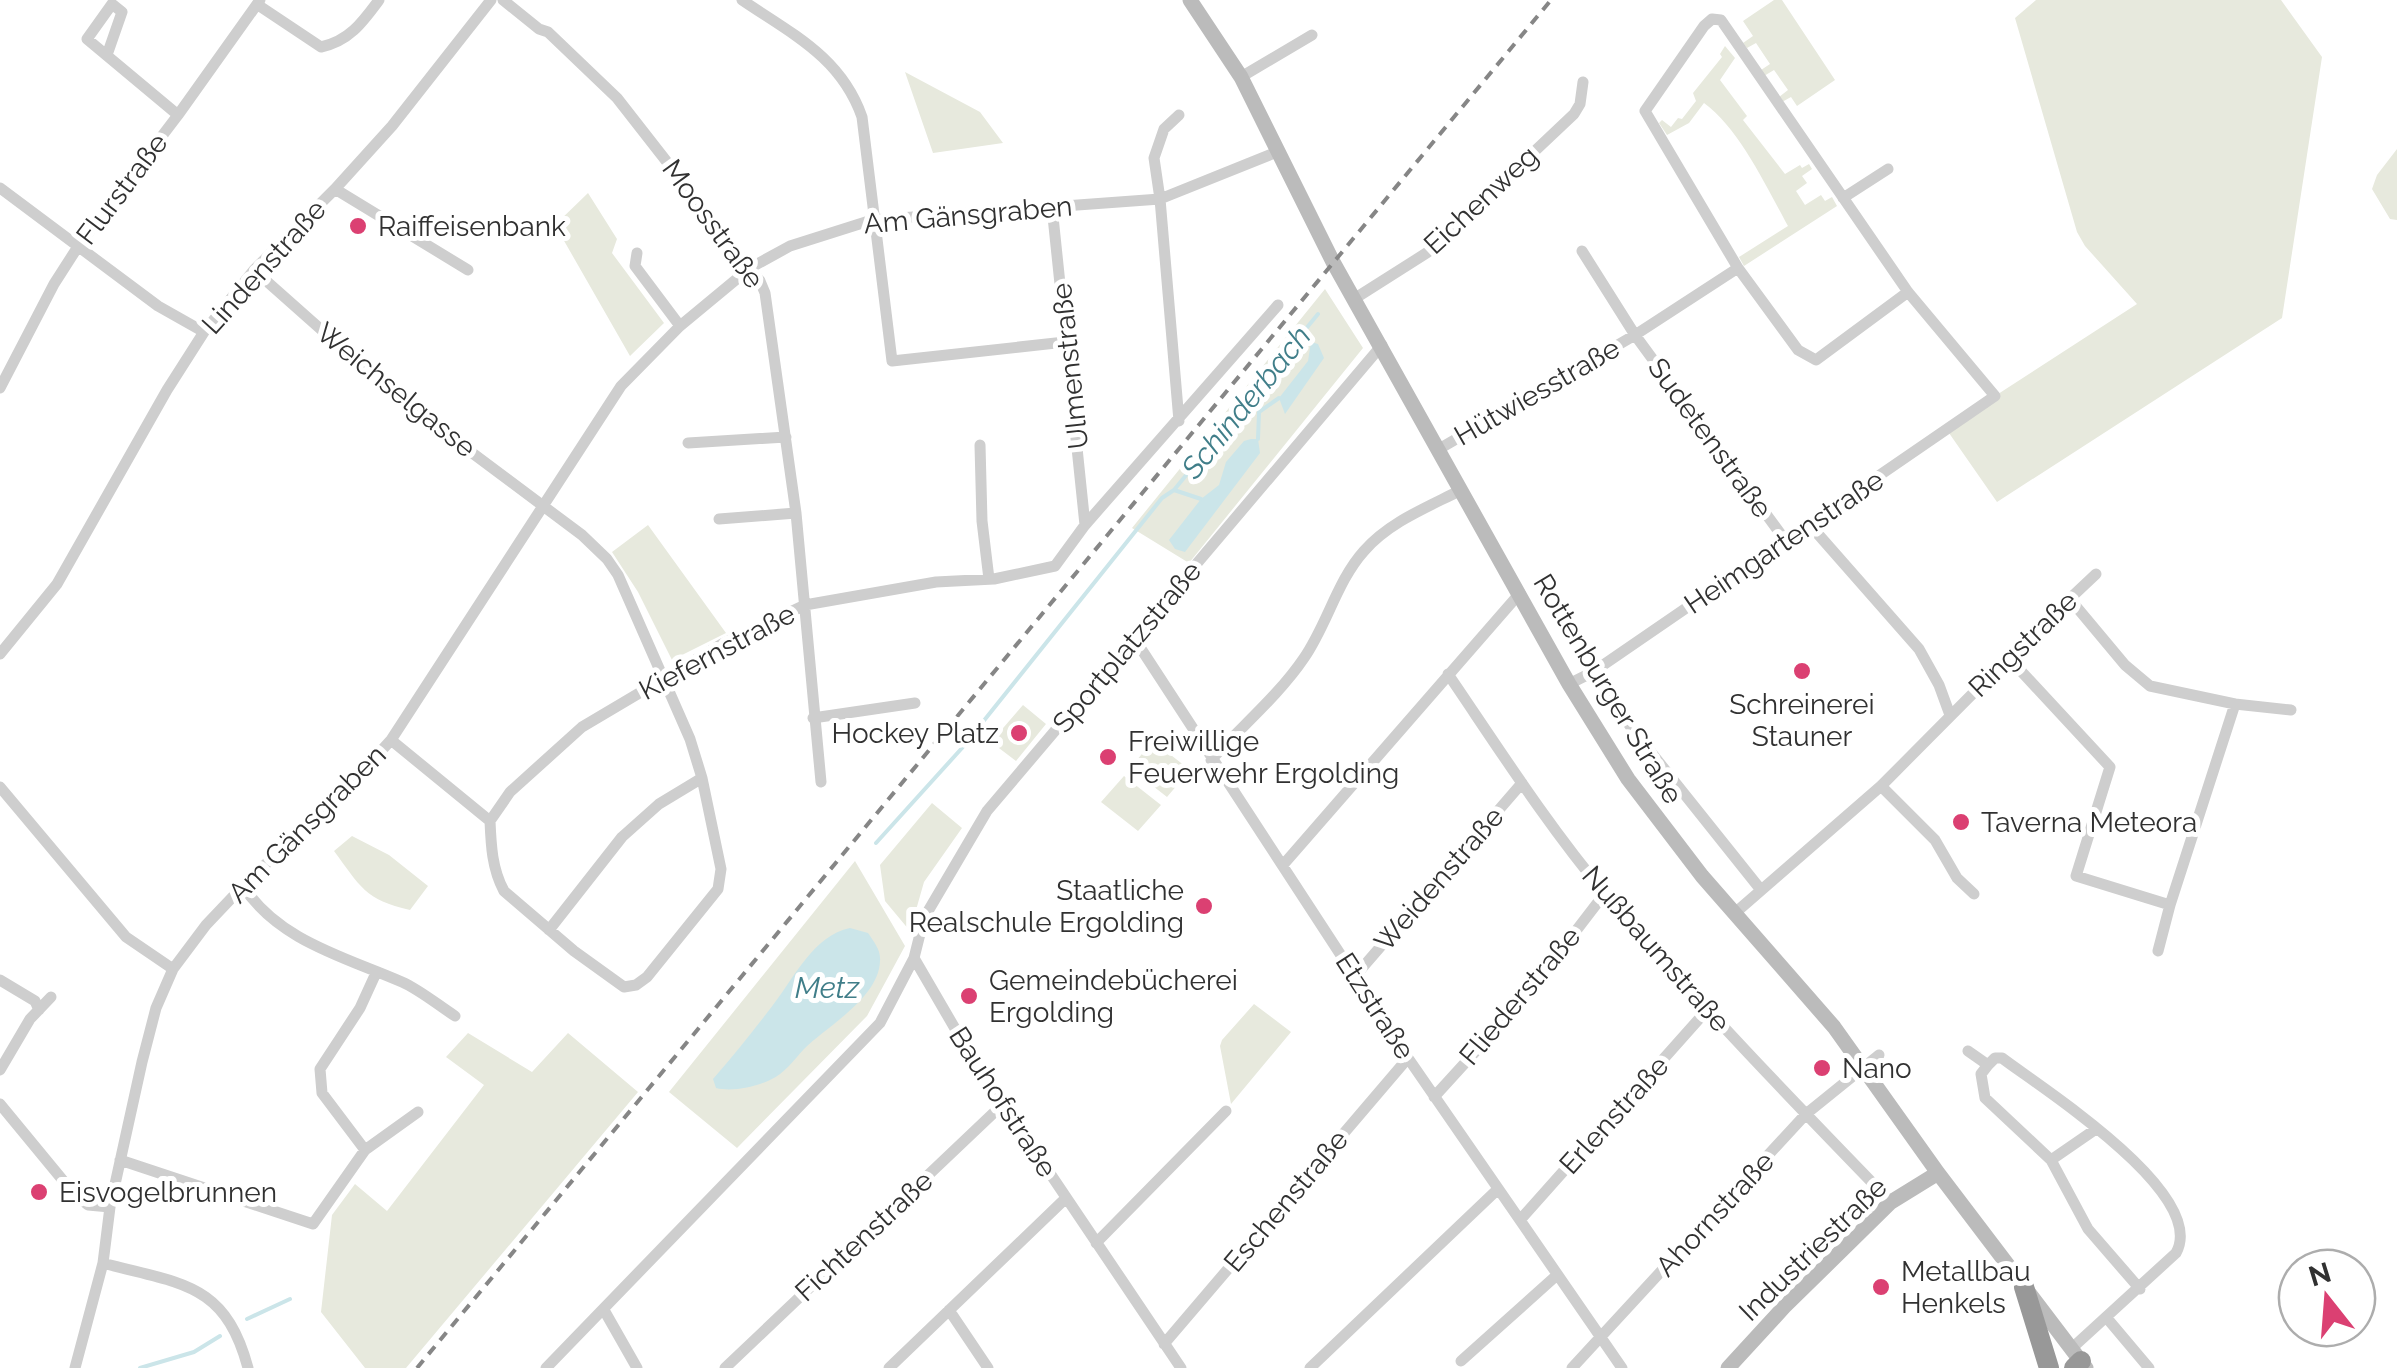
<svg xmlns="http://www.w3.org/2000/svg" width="2397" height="1368" font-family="Raleway,sans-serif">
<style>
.green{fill:#e7e9dd}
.water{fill:#cbe5e9}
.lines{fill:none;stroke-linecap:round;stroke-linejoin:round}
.stream{stroke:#cbe5e9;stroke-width:4}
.street{stroke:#cecece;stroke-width:11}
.secondary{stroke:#bbb;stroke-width:15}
.highway{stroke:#989898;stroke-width:20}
.rail{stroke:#868686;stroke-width:4;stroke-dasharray:10 8;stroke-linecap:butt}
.poi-dot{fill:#db4072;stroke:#fff;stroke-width:4}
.labels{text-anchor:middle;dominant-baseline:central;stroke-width:10;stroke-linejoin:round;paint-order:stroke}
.street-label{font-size:28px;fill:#313131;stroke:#fff}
.poi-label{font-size:28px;fill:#313131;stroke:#fff;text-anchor:start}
.water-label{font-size:30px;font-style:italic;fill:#407e89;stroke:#fff}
</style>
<rect width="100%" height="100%" fill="#fff"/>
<path class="green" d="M1774,0H1782L1835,80L1797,106L1791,97L1782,102L1779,97L1788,90L1774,70L1764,76L1761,70L1770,64L1756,43L1747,48L1743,43L1753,36L1743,21Z
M2036,0H2281L2322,57L2282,318L1997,502L1949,433L1995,396L2137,304L2085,246L2077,232L2015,18Z
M1725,46L1735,58L1720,80L1747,116L1743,120L1785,174L1800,165L1802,168L1809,164L1812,169L1802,176L1807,183L1796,191L1805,205L1821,195L1825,201L1832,197L1837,206L1744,266L1739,257L1788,226C1767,188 1739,128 1704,103L1689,123L1667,135L1659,123L1662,120L1671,127L1678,118L1682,119L1696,101L1693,93L1722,57L1720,54Z
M905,72L980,112L1003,143L933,153Z
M2397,149V220L2390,219L2372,189L2377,175Z
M588,193L617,239L612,253L664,323L630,356L555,225Z
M1325,289L1363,348L1189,563L1132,528Z
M648,525L726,633L672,660L638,592L612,552Z
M1023,705L1046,724L1016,761L991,742Z
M1153,741L1190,770L1167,797L1130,768Z
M1124,776L1161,805L1138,831L1101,802Z
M932,803L962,828L924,882L910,931L885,901L880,865Z
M352,836L389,855L428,886L410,910C365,900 360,886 334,851Z
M855,861L905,946L867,1016L737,1148L669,1092Z
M1254,1004L1291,1032L1231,1104L1220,1046L1222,1040Z
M468,1033L532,1072L568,1033L638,1092L406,1368H365L321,1312L332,1215L355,1184L387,1211L484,1085L446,1057Z"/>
<path class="water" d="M1311,342L1318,344L1324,358L1285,414L1279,398L1308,361Z
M1251,439H1258L1260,453L1185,552L1175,549L1169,540L1201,499L1219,485L1226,462L1244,441Z
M850,928L868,933C874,942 881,950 880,961C879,998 827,1026 804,1049C793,1061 785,1073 770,1080C755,1087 732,1092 716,1088L713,1079C734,1055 754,1030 773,1005C794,978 814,935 850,928Z"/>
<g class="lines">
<path class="stream" d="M1258,439L1259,412L1279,398
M1174,490L1318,314
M876,843L962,748L1162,498L1174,490L1201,499
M247,1319L290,1299
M140,1368L194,1352L220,1336"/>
<path class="street" d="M503,0L539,29L548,32L617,98L760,281L765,293L796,513L821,782
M742,0C792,34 841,57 862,117L892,361L1065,342
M258,5L321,47C349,41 362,23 379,0
M107,55L122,12L112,4L87,39L178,115
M1241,77L1312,35
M1179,115L1164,129L1154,158L1160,199L1179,421
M0,188L158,306L204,332
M335,189L468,270
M1843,198L1888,169
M1052,207L1085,525
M1582,251L1635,335L1785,540
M637,253L635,266L680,326
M254,270L396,396L582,535L607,559L618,575L690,739L702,778L721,869L718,889L647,977L636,985L624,987L574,951L504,891C492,869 491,845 490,821L391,740
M1354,299L1428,252L1574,114L1580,104L1583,82
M0,388L54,284L79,245L178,115L260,0
M688,443L786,437
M980,445L982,521L989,579
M1439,449L1635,335L1738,268L1798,350L1816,360L1908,292
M719,519L796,513
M1810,525L1919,649L1939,685L1950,715
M1134,638L1408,1058L1622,1368
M0,654L57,584L167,390L204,332L254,270L335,189L392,126L491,0
M2008,657L2110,767L2076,876L2170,905L2235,704L2150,686L2125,665L2069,598
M1593,672L1630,726L1761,890
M1448,674C1499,749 1548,826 1607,896C1697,1002 1794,1102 1891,1202
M1569,684L1593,672L1995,396L1908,292L1721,20L1712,19L1704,26L1645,111L1738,268
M2235,704L2291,710
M813,718L915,703
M1211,760C1241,727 1279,695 1304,658C1327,625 1337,581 1364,551C1389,522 1428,507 1461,490
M1881,786L1935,840L1957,878L1974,894
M0,787L126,937L173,969
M490,821L510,792L582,727L722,644L805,605L936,582L994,579L1055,566L1085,525L1278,305
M1283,865L1520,593
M243,886C279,941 345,957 402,982C420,990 438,1005 455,1016
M1735,913L1881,786L2027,639L2096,574
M549,930L622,837L659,804L702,778
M2158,951L2170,905
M914,958L971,1056L1181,1368
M376,973L360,1008L320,1069L322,1093L365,1150L418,1112
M1356,975L1522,783
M0,980L35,1001L39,1010
M1968,1051L1988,1065L1995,1058H2002C2043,1089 2209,1194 2176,1253L2071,1349
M1988,1065L1981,1074L1985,1098L2051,1160L2088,1229L2140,1289
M0,1070L30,1019L51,997
M1434,1097L1526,996L1605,893
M0,1104L75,1195L88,1205L110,1207
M120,1160L313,1224L365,1150
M2051,1160L2096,1129
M1520,1220L1707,1010
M1096,1243L1226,1111
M103,1263C179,1284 225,1281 248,1368
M604,1310L637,1368
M949,1310L988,1368
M2106,1317L2149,1368
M1164,1344L1408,1058
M1461,1361L1557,1275
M75,1368L103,1263L110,1207L142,1062L156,1008L173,969L206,925L243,886L361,773L391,740L621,386L680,326L750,268L790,246L872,220L1160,199L1277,152
M546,1368L880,1023L914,958L924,918L987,811L1382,345
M725,1368L1003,1104
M889,1368L1066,1198
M1310,1368L1498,1189
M1572,1368L1806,1114L1879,1055"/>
<path class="secondary" d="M1190,0L1241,77L1333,262L1569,684L1628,779L1702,876L1834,1027L1938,1173L2086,1368
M1728,1368L1784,1307L1891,1202L1938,1173"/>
<path class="highway" d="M2024,1287L2049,1368
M2074,1368L2081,1361"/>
<path class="rail" d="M417,1368L1551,0"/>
</g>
<g class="poi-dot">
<circle cx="358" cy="226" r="10"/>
<circle cx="1802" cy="671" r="10"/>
<circle cx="1019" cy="733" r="10"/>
<circle cx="1108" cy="757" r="10"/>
<circle cx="1961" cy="822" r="10"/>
<circle cx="1204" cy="906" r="10"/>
<circle cx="969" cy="996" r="10"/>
<circle cx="1822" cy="1068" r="10"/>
<circle cx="39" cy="1192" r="10"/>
<circle cx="1881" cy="1287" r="10"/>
</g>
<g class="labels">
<g class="street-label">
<text transform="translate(122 189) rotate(-53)">Flurstraße</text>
<text transform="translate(1481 200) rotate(-43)">Eichenweg</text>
<text transform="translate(968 215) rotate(-5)">Am Gänsgraben</text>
<text transform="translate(713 224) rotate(54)">Moosstraße</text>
<text transform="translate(264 267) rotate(-48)">Lindenstraße</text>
<text transform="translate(1070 366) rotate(-96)">Ulmenstraße</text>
<text transform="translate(396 390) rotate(39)">Weichselgasse</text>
<text transform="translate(1537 392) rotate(-30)">Hütwiesstraße</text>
<text transform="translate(1710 438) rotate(54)">Sudetenstraße</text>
<text transform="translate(1784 542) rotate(-34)">Heimgartenstraße</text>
<text transform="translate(2023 644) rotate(-44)">Ringstraße</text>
<text transform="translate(1127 647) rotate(-50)">Sportplatzstraße</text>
<text transform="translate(717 652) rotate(-28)">Kiefernstraße</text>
<text transform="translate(1608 689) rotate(59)">Rottenburger Straße</text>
<text transform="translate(307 824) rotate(-45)">Am Gänsgraben</text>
<text transform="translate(1439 879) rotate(-49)">Weidenstraße</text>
<text transform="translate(1656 949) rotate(49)">Nußbaumstraße</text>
<text transform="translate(1520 996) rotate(-50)">Fliederstraße</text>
<text transform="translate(1375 1006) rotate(57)">Etzstraße</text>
<text transform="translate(1003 1102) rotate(57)">Bauhofstraße</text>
<text transform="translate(1614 1115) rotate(-48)">Erlenstraße</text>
<text transform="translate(1286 1201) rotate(-50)">Eschenstraße</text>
<text transform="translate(1715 1214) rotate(-47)">Ahornstraße</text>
<text transform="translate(864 1236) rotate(-43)">Fichtenstraße</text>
<text transform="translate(1813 1249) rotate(-44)">Industriestraße</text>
</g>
<g class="poi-label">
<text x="378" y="226">Raiffeisenbank</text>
<text x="1802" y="704" text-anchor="middle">Schreinerei<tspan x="1802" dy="32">Stauner</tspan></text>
<text x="999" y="733" text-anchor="end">Hockey Platz</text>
<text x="1128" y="741">Freiwillige<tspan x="1128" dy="32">Feuerwehr Ergolding</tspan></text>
<text x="1981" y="822">Taverna Meteora</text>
<text x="1184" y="890" text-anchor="end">Staatliche<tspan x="1184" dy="32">Realschule Ergolding</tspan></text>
<text x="989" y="980">Gemeindebücherei<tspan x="989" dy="32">Ergolding</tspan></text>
<text x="1842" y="1068">Nano</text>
<text x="59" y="1192">Eisvogelbrunnen</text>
<text x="1901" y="1271">Metallbau<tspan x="1901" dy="32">Henkels</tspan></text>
</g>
<g class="water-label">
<text transform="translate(1246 402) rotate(-51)">Schinderbach</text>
<text x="827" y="987">Metz</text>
</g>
</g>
<g transform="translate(2327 1298) rotate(343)"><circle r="48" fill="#ffffff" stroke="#adadad" stroke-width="2.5"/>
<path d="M0-8L18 38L0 25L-18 38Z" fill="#db4072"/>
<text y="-15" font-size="28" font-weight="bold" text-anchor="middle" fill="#313131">N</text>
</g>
</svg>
